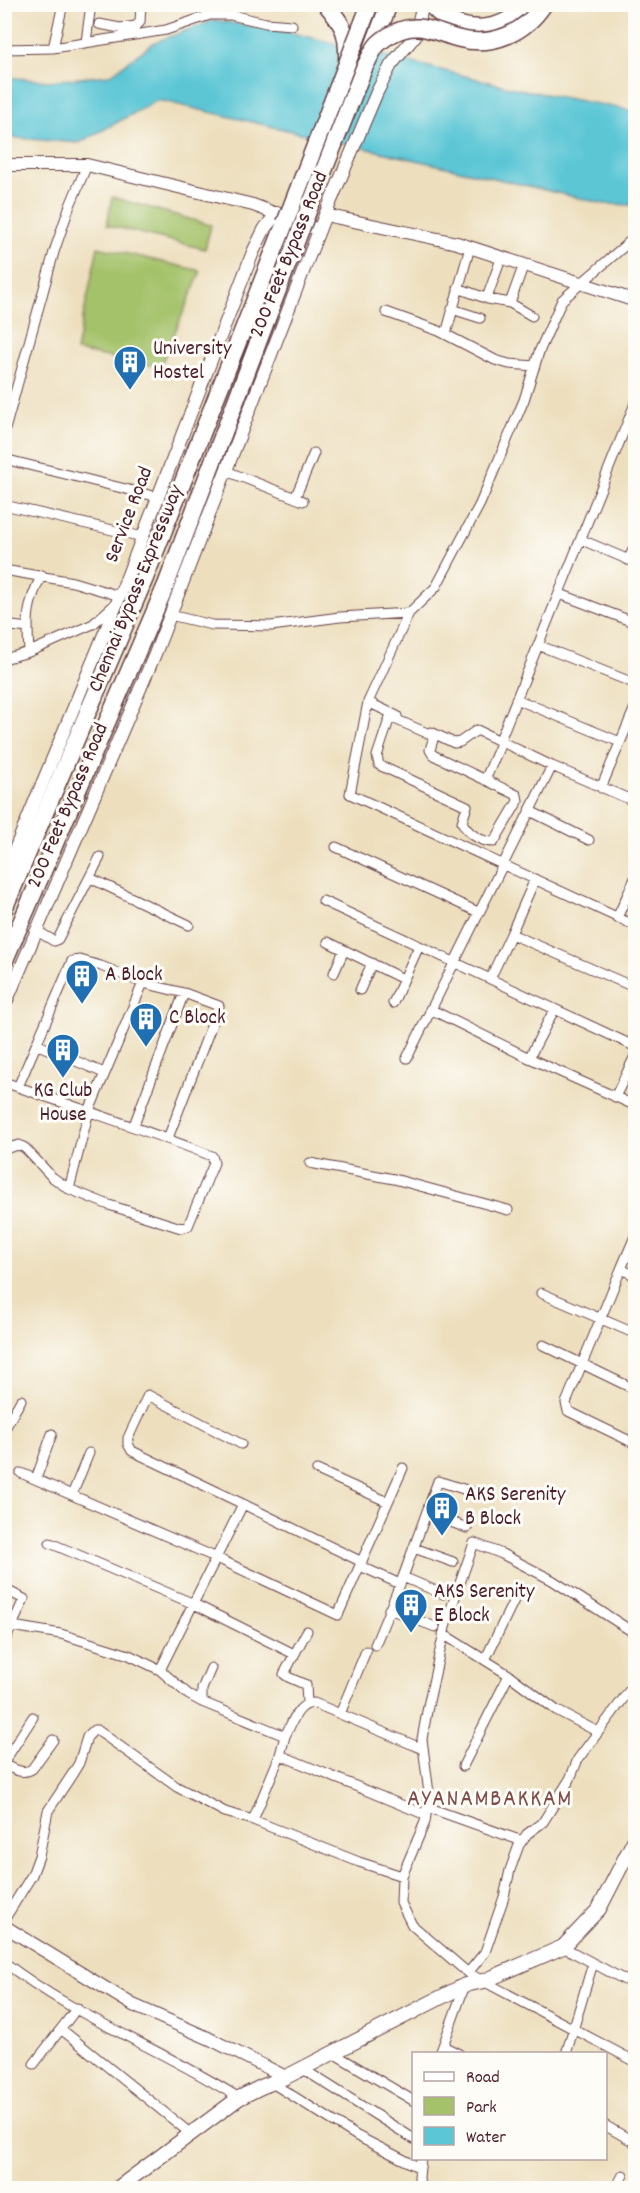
<svg xmlns="http://www.w3.org/2000/svg" width="640" height="2193" font-family="Dekko,sans-serif">
<style>
.green{fill:#a4c26a;stroke:#77704a;stroke-width:1.5}
.water{fill:#5bc6d5;stroke:#527280;stroke-width:1.5}
.lines{fill:none;stroke-linecap:round;stroke-linejoin:round}
.street-casing{stroke:#623c41;stroke-width:11}
.secondary-casing{stroke:#623c41;stroke-width:14}
.primary-casing{stroke:#623c41;stroke-width:16}
.highway-casing{stroke:#623c41;stroke-width:19}
.street{stroke:#fff;stroke-width:9}
.secondary{stroke:#fff;stroke-width:12}
.primary{stroke:#fff;stroke-width:14}
.highway{stroke:#fff;stroke-width:16}
.highway-bridge-casing{stroke:#623c41;stroke-width:19;stroke-linecap:butt}
.highway-bridge{stroke:#fff;stroke-width:16}
.labels{text-anchor:middle;dominant-baseline:central;stroke-width:6;stroke-linejoin:round;paint-order:stroke}
.street-label{font-size:21px;fill:#4a1f2b;stroke:#fdfcf7}
.poi-label{font-size:21px;fill:#4a1f2b;stroke:#fdfcf7;text-anchor:start}
.quarter-label{font-size:24px;letter-spacing:1.5px;fill:#804d49;stroke:#fdfcf7}
</style>
<rect width="100%" height="100%" fill="#fdfcf7"/>
<filter id="ink" filterUnits="userSpaceOnUse"><feTurbulence type="fractalNoise" baseFrequency=".0167" numOctaves="2"/><feDisplacementMap in="SourceGraphic" scale="12" xChannelSelector="R" yChannelSelector="G"/><feConvolveMatrix kernelMatrix="1 2 1 2 8 2 1 2 1" color-interpolation-filters="sRGB"/></filter>
<filter id="wash" filterUnits="userSpaceOnUse"><feTurbulence type="fractalNoise" baseFrequency=".008" numOctaves="4" result="noise"/><feDisplacementMap in="SourceGraphic" scale="24" xChannelSelector="R" yChannelSelector="G"/><feGaussianBlur stdDeviation="1.35" result="paint"/><feColorMatrix in="noise" values="0 0 0 0 0 0 0 0 0 0 0 0 0 0 0 0 0 1.4 0 .05"/><feComposite in="paint" operator="in"/></filter>
<g filter="url(#wash)">
<rect width="100%" height="100%" fill="#eddfbe"/>
<path class="green" d="M112,197L211,225L205,249L107,225Z
M98,247L201,271L160,367L76,351Z"/>
<path class="water" d="M215,20L289,32L513,88L635,111V205L605,204L158,100L79,143L5,137L4,77L49,81L110,75L155,42Z"/>
</g>
<g filter="url(#ink)">
<g class="lines">
<g class="street-casing">
<path id="street" d="M99,24L120,28L136,26L140,22L141,4
M86,42L91,4
M53,48L63,4
M4,49L53,48L166,30L210,15H231L266,23L292,25
M458,288L488,299L510,303L532,316
M488,295L502,256
M510,303L524,264
M452,309L480,318
M386,312L439,331L495,360L509,364L535,366
M446,334L470,247
M4,433L54,252L69,208L87,165
M4,459L158,497
M226,471L303,501
M295,498L314,453
M4,505L143,537
M582,540L636,563
M628,560L636,544
M4,570L73,582L120,596
M560,594L636,623
M170,615L212,625L271,626L340,617L409,613L436,587L480,504L524,400L539,352L562,300L636,236
M4,625L28,628
M538,645L636,684
M29,652C27,620 26,605 42,575
M4,659L29,652L93,624L114,605
M516,699L620,742
M368,702L350,794L636,926
M397,716L368,702L409,613
M390,717L434,736L430,750L433,755L517,795L518,801L494,842C481,842 468,834 462,822L467,806L379,765L377,756Z
M431,732L454,743L460,742L477,730L552,766L636,802
M500,740L636,401
M485,780L502,741
M601,788L636,705
M530,811L589,840
M336,847L478,912
M90,878L189,925
M323,901L636,1047
M617,918L636,876
M37,931L54,941L58,939L100,857
M511,934L535,879
M328,942L403,979
M334,973L344,950
M490,979L511,934L636,988
M360,990L372,963
M393,1003L419,946
M430,1009L529,1058L554,1010
M36,1044L104,1073
M407,1058L552,766
M529,1058L636,1106
M4,1082C74,1107 144,1129 212,1156L214,1163L188,1226L181,1228L109,1205L69,1189L89,1111L143,983
M18,1087L72,961L80,960L101,966L143,983L184,993L219,1006L168,1138
M615,1097L636,1054
M134,1125L184,993
M4,1149L19,1145L25,1148L52,1177L69,1189
M310,1163L394,1179L508,1210
M621,1269L636,1234
M636,1276L621,1269L566,1403L568,1411L636,1444
M541,1293L636,1334
M543,1345L636,1390
M4,1430L21,1400
M241,1444L148,1395L128,1438V1444L132,1451L243,1504
M317,1470L388,1502
M21,1473L217,1558L338,1615L403,1468
M36,1479L52,1434
M72,1495L89,1453
M427,1513L467,1528
M50,1543L194,1604L294,1654
M414,1548L453,1562
M360,1566L400,1584
M403,1577L443,1594
M4,1589L24,1599L12,1626
M389,1609L435,1627
M307,1631L284,1674L288,1677L306,1685L307,1703
M443,1634L509,1675L556,1710L598,1732
M636,1634L552,1580L502,1554L474,1543L446,1623L428,1706L422,1739L429,1793L425,1822L402,1876L401,1903L412,1925L468,1973L636,2062
M4,1643L12,1626L61,1634L129,1655L160,1670L243,1504L362,1562
M375,1645L403,1577L438,1481L476,1493
M485,1660L514,1600
M160,1670L189,1695L202,1702L285,1736L280,1755L426,1815
M202,1702V1689L211,1668
M340,1714L366,1651
M285,1736C292,1724 297,1703 314,1703L423,1749
M4,1762L33,1717
M4,1765C14,1769 23,1775 32,1769L53,1740
M463,1766L509,1675
M427,1807L522,1841
M253,1820L280,1755
M4,1920L32,1875L39,1856L48,1811L73,1773L79,1763L87,1737L94,1730H97L177,1787L225,1812L253,1820L359,1862L402,1876
M563,1947L636,1986
M4,1962C76,2018 163,2049 239,2098
M468,1973L485,1952L504,1897L510,1870L519,1845L527,1834L543,1822L570,1779L578,1759L635,1683
M61,2029L191,2134
M443,2046L459,2054
M333,2053L414,2101
M440,2054L465,1985
M566,2054L593,1963
M34,2064L77,2008
M303,2069L414,2139
M272,2083L357,2136L420,2168
M606,2126L636,2143
M420,2188L419,2177L421,2158
M616,2188L623,2175"/>
</g>
<g class="secondary-casing">
<path id="secondary" d="M4,165H87L253,205L319,230
M325,215L457,243L636,301
M4,876L117,603L253,252L265,228L277,213
M4,1007L155,654L325,215L377,92L391,65L415,36L423,4
M4,1926L133,2005L208,2038L286,2077"/>
</g>
<g class="primary-casing">
<path id="primary" d="M118,2188L239,2098L261,2087L286,2077L465,1985L484,1981L563,1947L599,1909L636,1837"/>
</g>
<g class="highway-casing">
<path id="highway" d="M326,4C344,26 348,33 347,61
M430,4C456,35 500,36 527,4
M370,54L389,4
M4,909L145,578L285,223
M4,962L166,585L301,229"/>
</g>
<use href="#street" class="street"/>
<use href="#secondary" class="secondary"/>
<use href="#primary" class="primary"/>
<use href="#highway" class="highway"/>
<g class="highway-bridge-casing">
<path id="highway-bridge" d="M285,223L370,4
M301,229L364,68C369,60 372,50 378,44C383,39 388,36 394,33C419,20 435,33 460,39C493,47 525,33 544,4"/>
</g>
<use href="#highway-bridge" class="highway-bridge"/>
</g>
</g>
<defs>
<g id="building-pin" transform="scale(1.725)"><path d="M0 17L-7.5 6A9.5 9.5 0 1 1 7.5 6Z" fill="#1f6fb2" stroke="#fdfcf7"/><path d="M-4-6H4V6H1V3H-1V6H-4ZM-2.5-4.3h1.7v1.8h-1.7ZM.8-4.3h1.7v1.8H.8ZM-2.5-1h1.7V.8h-1.7ZM.8-1h1.7V.8H.8Z" fill="#fff"/></g>
</defs>
<g fill-rule="evenodd">
<use href="#building-pin" x="130" y="362"/>
<use href="#building-pin" x="82" y="976"/>
<use href="#building-pin" x="146" y="1019"/>
<use href="#building-pin" x="63" y="1050"/>
<use href="#building-pin" x="442" y="1508"/>
<use href="#building-pin" x="411" y="1605"/>
</g>
<g class="labels">
<g class="street-label">
<text transform="translate(290 255) rotate(-68)">200 Feet Bypass Road</text>
<text transform="translate(130 515) rotate(-69)">Service Road</text>
<text transform="translate(137 589) rotate(-68)">Chennai Bypass Expressway</text>
<text transform="translate(69 806) rotate(-67)">200 Feet Bypass Road</text>
</g>
<g class="poi-label">
<text x="153" y="350">University<tspan x="153" dy="24">Hostel</tspan></text>
<text x="105" y="976">A Block</text>
<text x="169" y="1019">C Block</text>
<text x="63" y="1092" text-anchor="middle">KG Club<tspan x="63" dy="24">House</tspan></text>
<text x="465" y="1496">AKS Serenity<tspan x="465" dy="24">B Block</tspan></text>
<text x="434" y="1593">AKS Serenity<tspan x="434" dy="24">E Block</tspan></text>
</g>
<g class="quarter-label">
<text x="490" y="1800">AYANAMBAKKAM</text>
</g>
</g>
<rect width="640" height="2193" fill="none" stroke="#fdfcf7" stroke-width="24"/>
<rect x="412" y="2052" width="195" height="108" fill="#fdfcf7" stroke="#b5a4a5" stroke-width="1.5"/>
<rect x="424" y="2072" width="30" height="9" fill="#ffffff" stroke="#b5a4a5" stroke-width="1.5"/>
<text x="466" y="2082" font-size="18" fill="#4a1f2b">Road</text>
<rect x="424" y="2097" width="30" height="18" fill="#a4c26a" stroke="#b5a4a5" stroke-width="1.5"/>
<text x="466" y="2112" font-size="18" fill="#4a1f2b">Park</text>
<rect x="424" y="2127" width="30" height="18" fill="#5bc6d5" stroke="#b5a4a5" stroke-width="1.5"/>
<text x="466" y="2142" font-size="18" fill="#4a1f2b">Water</text>
</svg>
